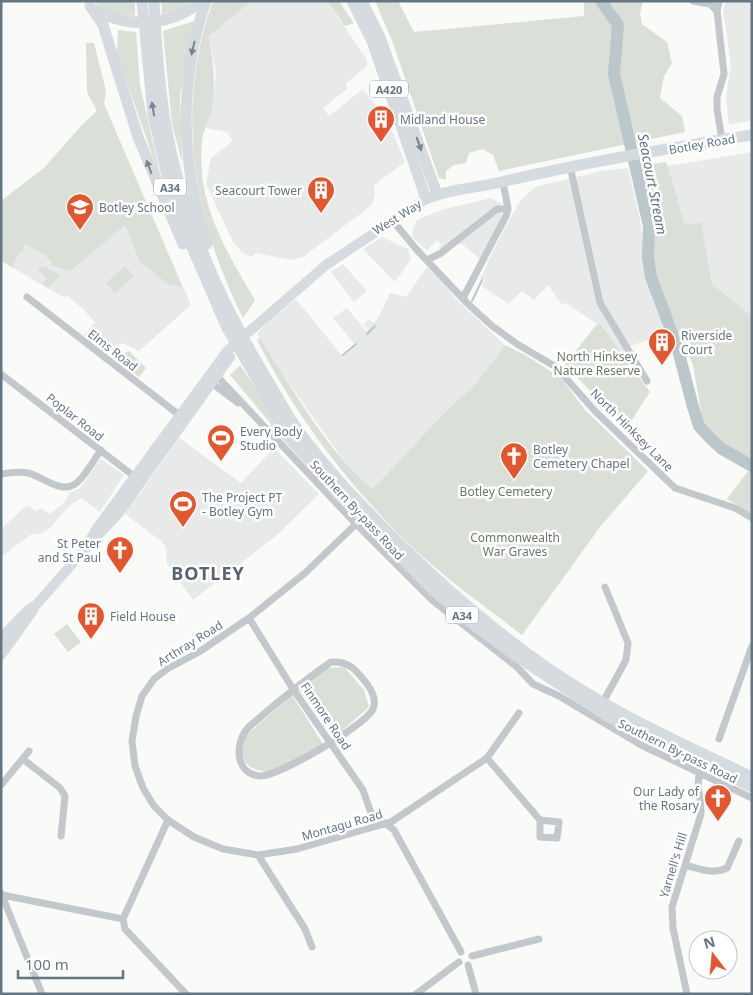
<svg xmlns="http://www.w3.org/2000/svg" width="753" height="995" font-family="'Noto Sans',sans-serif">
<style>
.built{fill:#e8e9e9}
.green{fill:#dadfd7}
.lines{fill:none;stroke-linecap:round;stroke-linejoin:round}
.stream{stroke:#bbc7cb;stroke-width:2}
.river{stroke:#bbc7cb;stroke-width:12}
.minor{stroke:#c3c8cc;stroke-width:7}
.secondary{stroke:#d6dbdf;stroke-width:10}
.primary{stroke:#d6dbdf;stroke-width:11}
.trunk{stroke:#d6dbdf;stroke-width:11}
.oneway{fill:#768591}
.labels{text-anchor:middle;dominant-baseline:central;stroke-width:5;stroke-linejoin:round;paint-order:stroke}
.shield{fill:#fff;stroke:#939fa8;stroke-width:1}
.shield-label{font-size:11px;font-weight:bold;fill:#657683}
.poi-label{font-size:12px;fill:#657683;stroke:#fff;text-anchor:start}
.street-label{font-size:12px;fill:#657683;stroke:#fff}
.park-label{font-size:12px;fill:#687a64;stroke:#fff}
.water-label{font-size:14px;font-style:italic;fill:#60757c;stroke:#fff}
.district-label{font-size:18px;font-weight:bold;letter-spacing:1px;fill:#57646e;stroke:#fff}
</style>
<rect width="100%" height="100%" fill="#fafaf8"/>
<path class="built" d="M252,1H327L367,60L366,67L346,83L347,89L323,108L329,116L363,89L388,121L405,162L374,185L375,195L372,205L303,257L291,260L256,253L251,257L242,252L233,242L206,184L211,158L233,141L227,132L206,128L212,109L216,73L209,36Z
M726,1H752V120L729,125L726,97L731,66L723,9Z
M104,104L191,305L139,351L122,343L108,353L84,335L95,322L83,309L68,296L63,297L1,261V201L44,168L82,125Z
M752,152V316L712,284L701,222L685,225L668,166Z
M628,168L640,219L648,279L666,334L630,346L622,353L601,325L597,324L566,303L562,305L548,285L534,300L522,291L508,304L482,286L484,279H480L503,231L521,200L535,187L601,171Z
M491,198L502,204V217L480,259L462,244H453L442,253L439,247L442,245L437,240L427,250L414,239L412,234L416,221L419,219L444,209Z
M382,237L408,249L411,259L395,282L363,249Z
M343,264L367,291L354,302L331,272Z
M427,267L437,274L456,299L505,345L475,385L445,412L373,489L353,474L289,383L257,334L270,320L296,299L343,357L356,346L333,318L347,308L366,331L368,329L363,325L369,319L373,323L378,318L390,293L406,297Z
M179,438L241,483L274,448L319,494L276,536L193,600L167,564L166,547L161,541L125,514L129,504L138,496Z
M101,459L124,475L100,512L81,498L69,506L51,527L42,533L30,535L1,557V529L27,505L36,511L41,508L50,514L65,502L69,493L80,488Z"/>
<path class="green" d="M94,1H135V16C119,15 106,13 94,1Z
M161,1H192L180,10L162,15Z
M213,1H252L209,36C213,61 216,83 212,108C210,119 203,130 202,141C196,203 225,249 255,300L243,318C193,219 174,107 213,1Z
M327,1H339L354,23L345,26Z
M375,1H398L414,32L584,16V1H643L640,13L642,24L667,42L672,63L664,76L660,98L682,116L685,132L499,171L493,155L482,149L469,153L466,163L454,165L446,171V180L439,178L393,43Z
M194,21L180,95L182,162L172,124L163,31Z
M118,30L136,32L140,85L163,186L117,54Z
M86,43H94L106,91L104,104L182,287L168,284L140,262L125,225L70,271L51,265L52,262L43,254L24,243L23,251H20L12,267L1,261V201L44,168L82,125L97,111L87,92Z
M665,162L668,166L685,225L701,222L712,284L752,316V466L734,455L736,452L725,447L714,438L703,423L693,365L659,287L652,264L657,212L650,208L641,166Z
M125,266L134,276L115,293L106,283Z
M41,267H45L61,276L48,287L42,284L47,279L38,270Z
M597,324L601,325L650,392L626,429L575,375L563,367Z
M260,338C291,385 329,456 373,489L445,412L475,385L505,345L527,356L561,378L585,410L648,471L600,527L522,635C489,609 454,585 423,557C356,496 298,420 257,340Z
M129,351L146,368L139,377L118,361L120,355Z
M240,365L316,476L270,426L271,424L230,375Z
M751,467L752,468V514L727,499Z
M67,624L81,642L68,652L54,634Z
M344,667L364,690L369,707L335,737L299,690L326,668Z
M292,695L323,744L272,773C248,769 242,766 240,741Z"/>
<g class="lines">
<path class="stream" d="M472,301L482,280
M367,334L375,326
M343,355L356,344"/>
<path class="river" d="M601,1L618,25L614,74L649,226L648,258L651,277L677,346L693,407L699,426L711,439L722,449L752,466"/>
<path class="minor" d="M693,1L710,4L717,11
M719,1L717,11L724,74L717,97V109L722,140
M570,166L600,303L647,381
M393,221L417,250L467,303L491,325L517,344L556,367L595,411L675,488L735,508L752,518
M427,260L441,253L497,209H508
M27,297L183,418
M463,298L506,216L508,209L503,182
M214,373L356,524L432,600L517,667L533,684L559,696L641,745L752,798
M1,374L135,477
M209,381L238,403
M1,474C10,473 19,471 28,473C42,476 61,494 75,484C85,477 93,461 101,450
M356,524L305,573L249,618L199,652L167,669L154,679L142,696L136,716L132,741L135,766L143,788L154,806L168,820L194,837L223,849L258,855L297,849L391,822L487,758L519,713
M249,618L293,689L363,790L371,813L394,830L461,952
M331,662C350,661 356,670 367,684C372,691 377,700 373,709C366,725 278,777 260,776C234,774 234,740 250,726C276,703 302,682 331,662Z
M603,702L626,660L628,643L605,587
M719,739L752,646
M487,758L540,820V837L557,838L559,822L540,820
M23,759L60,788L65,796L61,836
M1,785L29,751
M168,820L123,919L125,929L186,994
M258,855L305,929L312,947
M685,865C700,869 712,875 727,868L739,841
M1,893L42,994
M2,895L123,919
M472,956L539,939
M468,965L476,994
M416,994L459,962
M687,994L673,928L672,907L701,814C702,801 695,785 700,772"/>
<path class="secondary" d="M99,534L118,514L230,357
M83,552L97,528L228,350L326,265L426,199
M1,638L27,611L37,604L86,548
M1,655L34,609"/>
<path class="primary" d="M352,1L372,41L426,199C449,189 476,188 501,182C583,163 668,148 752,135
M362,1L379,35L437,194"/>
<path class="trunk" d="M142,1L153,114L168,180L185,231L227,328L289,434L337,493L433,590L474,625L516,656L607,716L752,787
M154,1C157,53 160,105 172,156C190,236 226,311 268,381C278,397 286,414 298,430C325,468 358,502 391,535C449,593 510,646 580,689C635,723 694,749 752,777
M206,1C178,82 181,164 207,244
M90,6L103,25L138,137L183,244
M94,9C127,29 172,27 201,1"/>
</g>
<defs><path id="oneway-solid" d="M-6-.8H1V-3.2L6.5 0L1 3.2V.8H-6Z" transform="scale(1.25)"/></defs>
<g class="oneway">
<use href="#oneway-solid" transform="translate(193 48) rotate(103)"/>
<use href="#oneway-solid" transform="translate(153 109) rotate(-99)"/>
<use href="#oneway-solid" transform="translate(419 144) rotate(70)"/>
<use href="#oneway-solid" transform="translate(149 167) rotate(-111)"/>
</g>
<defs>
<g id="building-pin" transform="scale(1.4375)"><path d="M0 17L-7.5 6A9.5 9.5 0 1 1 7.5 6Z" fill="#e4572e" stroke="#fff"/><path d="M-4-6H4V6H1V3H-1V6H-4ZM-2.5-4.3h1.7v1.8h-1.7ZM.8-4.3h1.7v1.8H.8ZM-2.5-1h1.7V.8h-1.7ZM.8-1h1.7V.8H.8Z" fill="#fff"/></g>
<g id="school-pin" transform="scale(1.4375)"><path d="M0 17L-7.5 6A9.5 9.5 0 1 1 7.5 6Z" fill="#e4572e" stroke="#fff"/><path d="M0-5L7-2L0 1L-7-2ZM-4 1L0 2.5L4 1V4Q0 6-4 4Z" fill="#fff"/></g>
<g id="stadium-pin" transform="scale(1.4375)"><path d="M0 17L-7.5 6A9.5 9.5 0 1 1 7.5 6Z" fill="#e4572e" stroke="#fff"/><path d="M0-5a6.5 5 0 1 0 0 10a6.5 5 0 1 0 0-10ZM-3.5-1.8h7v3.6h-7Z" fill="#fff"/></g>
<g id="church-pin" transform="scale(1.4375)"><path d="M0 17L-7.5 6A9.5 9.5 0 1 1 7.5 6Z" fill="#e4572e" stroke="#fff"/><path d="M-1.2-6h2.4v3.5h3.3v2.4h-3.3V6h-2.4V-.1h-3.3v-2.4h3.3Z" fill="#fff"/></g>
</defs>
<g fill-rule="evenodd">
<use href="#building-pin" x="381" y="119"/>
<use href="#building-pin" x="321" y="190"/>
<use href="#school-pin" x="80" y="207"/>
<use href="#building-pin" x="662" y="342"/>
<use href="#stadium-pin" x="221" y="438"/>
<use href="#church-pin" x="514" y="456"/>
<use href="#stadium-pin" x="183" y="504"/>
<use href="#church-pin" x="120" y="550"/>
<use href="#building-pin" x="91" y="616"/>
<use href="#church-pin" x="718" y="798"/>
</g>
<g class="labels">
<g class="shield">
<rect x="370" y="80.5" width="38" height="17" rx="4"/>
<rect x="154" y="178.5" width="32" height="17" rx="4"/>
<rect x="446" y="606.5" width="32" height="17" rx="4"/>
</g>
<g class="shield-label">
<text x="389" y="89">A420</text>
<text x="170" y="187">A34</text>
<text x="462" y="615">A34</text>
</g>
<g class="poi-label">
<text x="400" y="119">Midland House</text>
<text x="302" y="190" text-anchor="end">Seacourt Tower</text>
<text x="99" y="207">Botley School</text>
<text x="681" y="335">Riverside<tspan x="681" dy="14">Court</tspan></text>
<text x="240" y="431">Every Body<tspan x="240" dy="14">Studio</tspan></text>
<text x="533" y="449">Botley<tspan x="533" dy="14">Cemetery Chapel</tspan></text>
<text x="202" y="497">The Project PT<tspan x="202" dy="14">- Botley Gym</tspan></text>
<text x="101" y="543" text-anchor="end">St Peter<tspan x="101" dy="14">and St Paul</tspan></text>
<text x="110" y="616">Field House</text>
<text x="699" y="791" text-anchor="end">Our Lady of<tspan x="699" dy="14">the Rosary</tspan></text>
</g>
<g class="street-label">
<text transform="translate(702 144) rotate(-10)">Botley Road</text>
<text transform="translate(397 217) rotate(-32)">West Way</text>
<text transform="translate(113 350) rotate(38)">Elms Road</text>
<text transform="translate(75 417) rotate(38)">Poplar Road</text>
<text transform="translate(632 430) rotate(45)">North Hinksey Lane</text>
<text transform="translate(357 510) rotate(47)">Southern By-pass Road</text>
<text transform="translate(190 643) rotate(-32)">Arthray Road</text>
<text transform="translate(326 716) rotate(56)">Finmore Road</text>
<text transform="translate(678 751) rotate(26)">Southern By-pass Road</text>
<text transform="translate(342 825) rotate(-16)">Montagu Road</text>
<text transform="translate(673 865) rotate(-73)">Yarnell's Hill</text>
</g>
<g class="park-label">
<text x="597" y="356">North Hinksey<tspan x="597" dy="14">Nature Reserve</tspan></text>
<text x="506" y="491">Botley Cemetery</text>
<text x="515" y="537">Commonwealth<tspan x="515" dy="14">War Graves</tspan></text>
</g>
<g class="water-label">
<text transform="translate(653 184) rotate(79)">Seacourt Stream</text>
</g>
<g class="district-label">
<text x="208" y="573">BOTLEY</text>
</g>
</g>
<rect width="753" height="995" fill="none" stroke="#657683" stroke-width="5"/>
<g transform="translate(713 955) rotate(344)"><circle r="24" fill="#ffffff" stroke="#c1c8cd"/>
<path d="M0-4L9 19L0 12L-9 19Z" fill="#e4572e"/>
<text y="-8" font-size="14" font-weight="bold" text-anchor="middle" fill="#657683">N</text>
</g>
<path d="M18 970v8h105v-8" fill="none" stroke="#657683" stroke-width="2.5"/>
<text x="25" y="970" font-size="15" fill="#657683" stroke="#ffffff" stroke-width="4" paint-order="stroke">100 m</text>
</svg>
